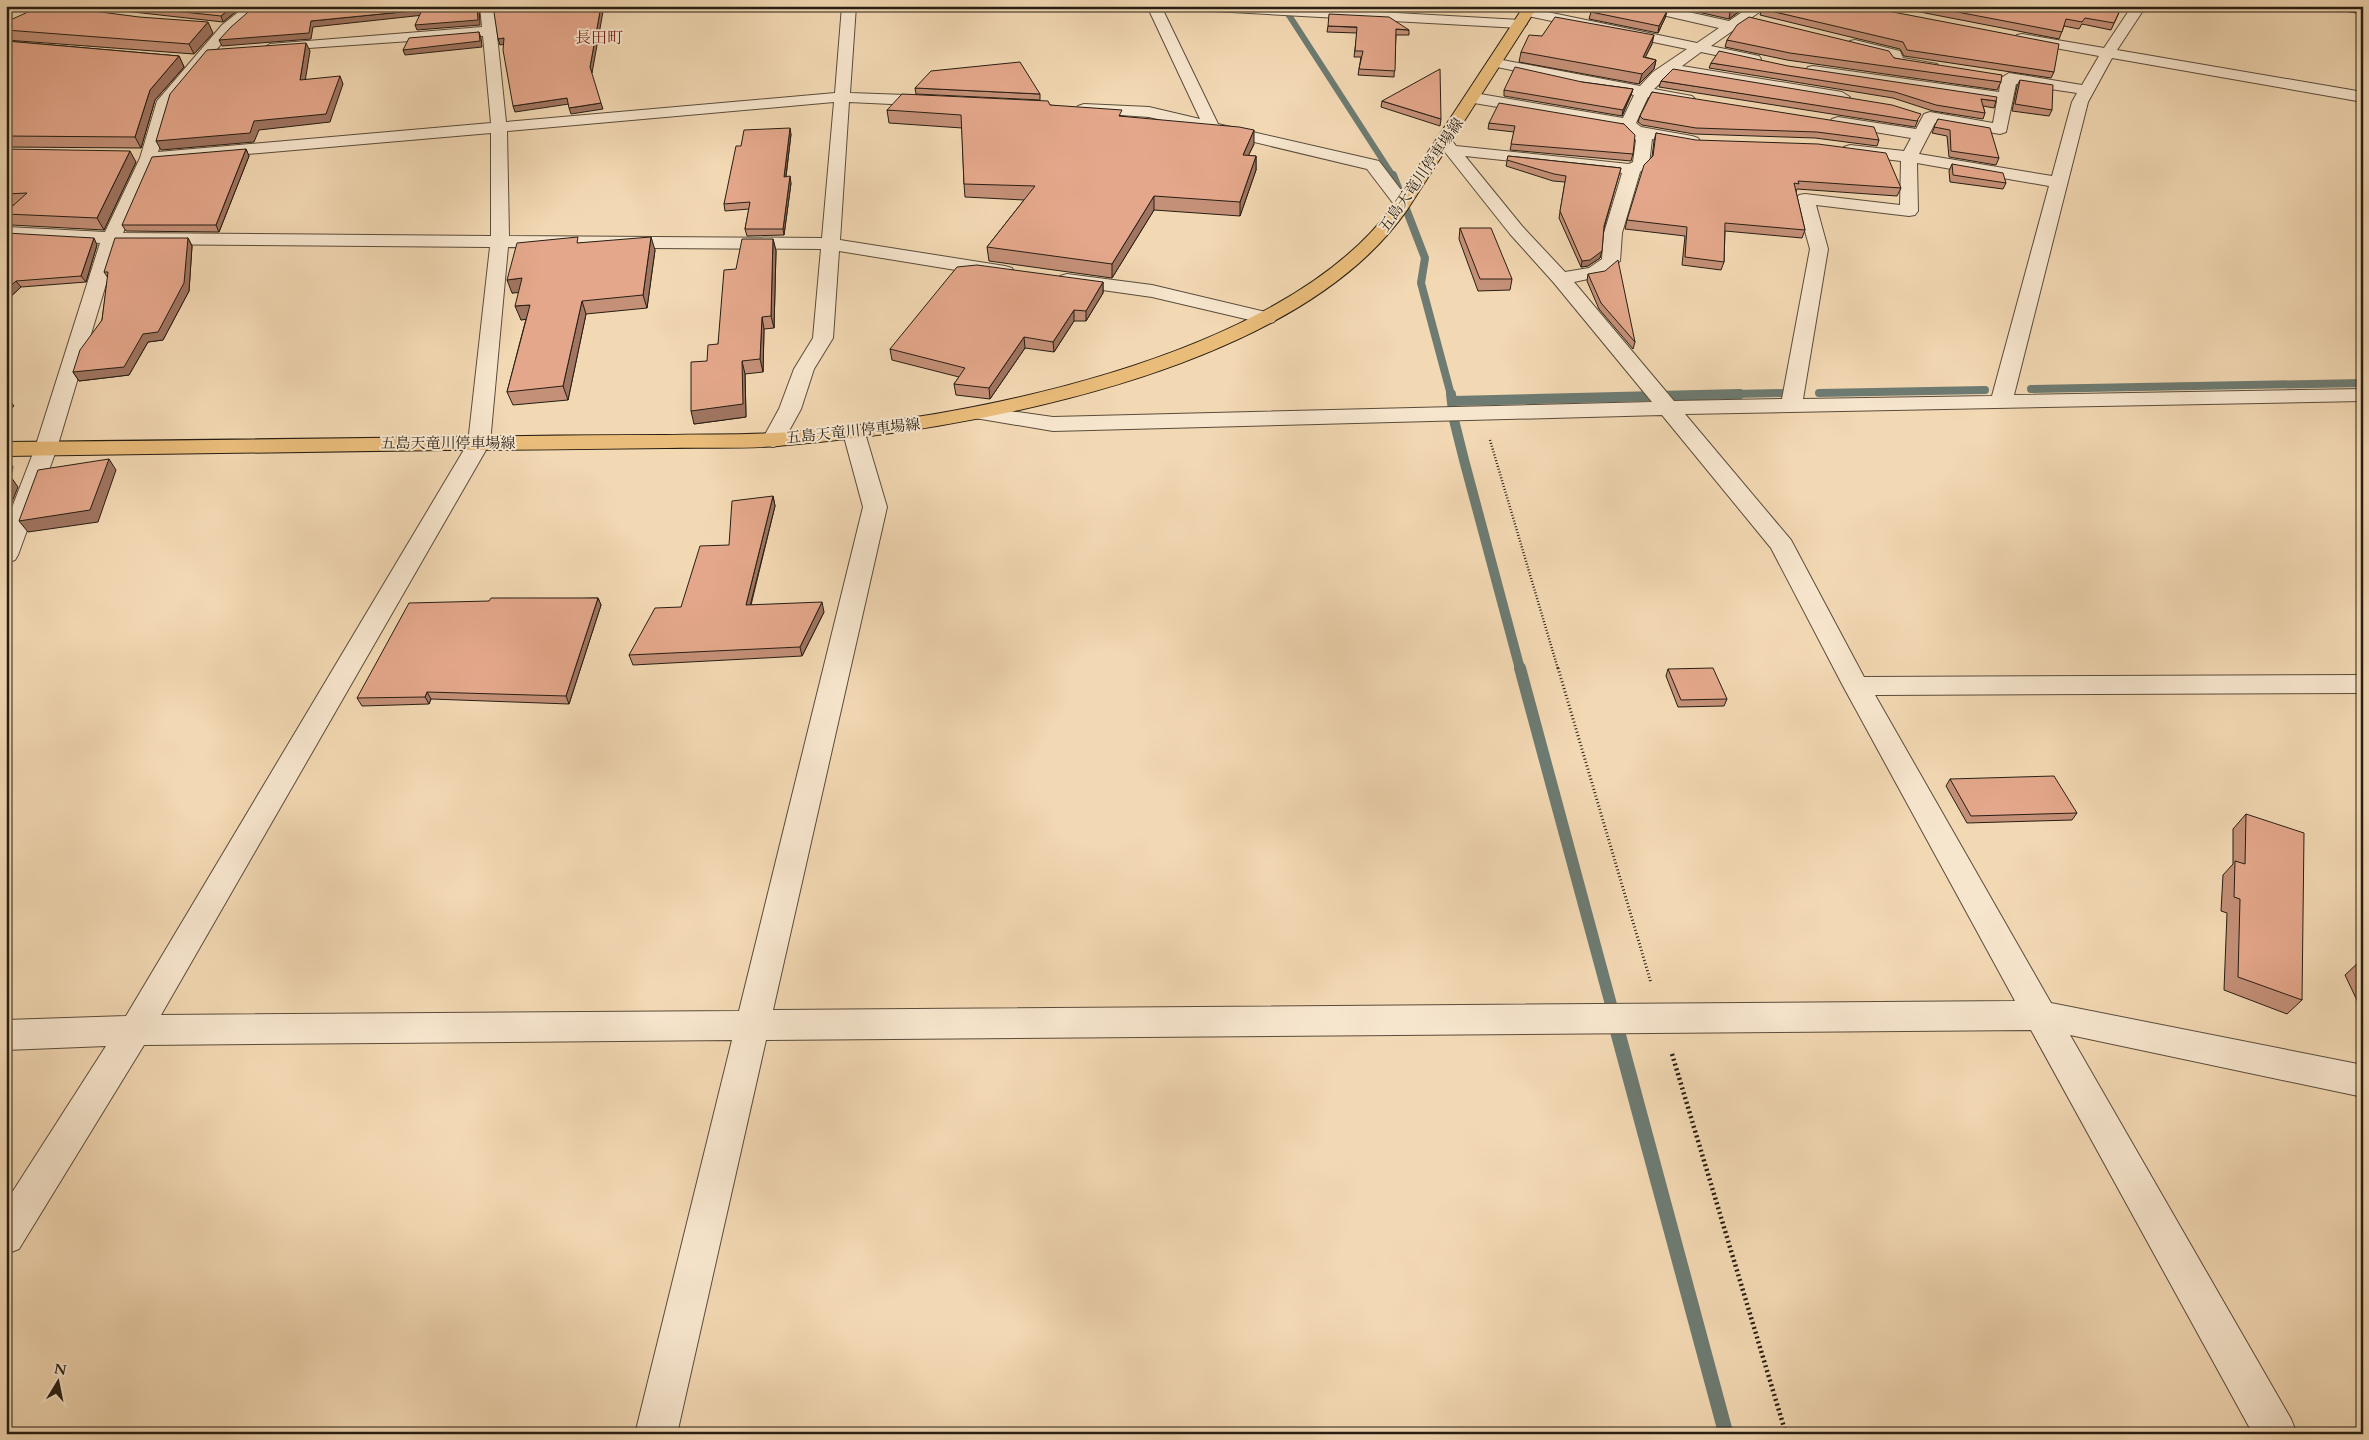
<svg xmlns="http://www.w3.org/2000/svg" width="2369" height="1440" font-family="Cardo,'Noto Serif JP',serif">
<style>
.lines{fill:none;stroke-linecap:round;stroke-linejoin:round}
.stream-far4{stroke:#6d7b72;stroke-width:6}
.stream-far3{stroke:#6d7b72;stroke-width:8}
.stream-far2{stroke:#6d7b72;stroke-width:10}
.stream-far1{stroke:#6d7b72;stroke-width:12}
.stream{stroke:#6d7b72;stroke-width:15}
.minor-casing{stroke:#5a4c3b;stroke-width:2}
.major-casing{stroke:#271e13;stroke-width:2}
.path-far2{stroke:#271e13;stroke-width:2.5;stroke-dasharray:1 2;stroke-linecap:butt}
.path-far1{stroke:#271e13;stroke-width:3;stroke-dasharray:1 2.5;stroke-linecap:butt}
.path{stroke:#271e13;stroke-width:4.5;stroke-dasharray:2 3;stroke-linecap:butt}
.minor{fill:#f7e6ce;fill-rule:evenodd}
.major{fill:#e9bc7a;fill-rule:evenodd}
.wall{fill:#c49078;stroke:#271e13}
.shaded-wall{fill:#a07561;stroke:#271e13}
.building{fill:#e4a78b;stroke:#271e13}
.labels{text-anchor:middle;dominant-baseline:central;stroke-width:4;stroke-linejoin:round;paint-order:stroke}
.far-street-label{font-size:15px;fill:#271e13;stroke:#f7e6ce}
.far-neighbourhood-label{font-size:16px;fill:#7a1f14;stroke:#f7e6ce}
</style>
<rect width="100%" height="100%" fill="#f2d8b3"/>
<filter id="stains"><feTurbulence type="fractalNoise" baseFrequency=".004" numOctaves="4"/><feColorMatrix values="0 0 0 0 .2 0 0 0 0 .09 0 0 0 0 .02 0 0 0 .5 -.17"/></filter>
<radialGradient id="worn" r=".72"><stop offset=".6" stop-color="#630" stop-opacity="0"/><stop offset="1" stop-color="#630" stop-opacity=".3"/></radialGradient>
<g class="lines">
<path class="stream-far4" d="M1283,6L1393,176"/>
<path class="stream-far3" d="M1393,175L1425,258L1421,283L1451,395
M2031,389L2363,383
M1819,393L1985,390
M1688,395L1785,393"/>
<path class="stream-far2" d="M1451,394L1454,420L1464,460L1520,669
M1453,401L1740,394"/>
<path class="stream-far1" d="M1520,668L1613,1012"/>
<path class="stream" d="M1612,1011L1726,1434"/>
<g class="minor-casing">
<path id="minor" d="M246,6H262L232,31L173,102L158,152L491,123L483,36L265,51L263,48L270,44L482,27L480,6H494L506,122L835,93L842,6H856L850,93L933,96L941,101L933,106L849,102L840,240L1005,266L1012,268L1014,272L1012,276L1005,278L839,251L833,338L814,369L801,409L784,440L781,445L773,447L765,445L762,440L779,409L794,369L813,338L821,249L508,247L490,443L161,1015L739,1011L863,507L843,433L846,428L854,426L862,428L865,433L887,507L773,1010L2015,1001L1843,686L1771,548L1662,415L1053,431L981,419L973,418L970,413L973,408L981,407L1053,417L1652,402L1554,283L1510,234L1437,142L1439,139C1448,136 1451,139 1456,146L1629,164L1633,162L1636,140L1623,128L1474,103L1466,98L1474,93L1623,118L1634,95L1497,67L1490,63L1497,59L1640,86L1653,72L1687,49L1523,15L1521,12L1523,9L1528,8L1697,43L1719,28L1636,9L1634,6H1661L1729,21L1751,6H1768L1711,46L1759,56L1761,59L1759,62L1754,63L1701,52L1682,66L1842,92L1850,97L1842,102L1671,73L1654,89L1692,96L1695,99L1692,102L1687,104L1648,97L1636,123L1641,127L1692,136L1698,138L1700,141L1698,144L1692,146L1652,139L1649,164L1640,172L1622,233L1620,261L1602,276L1574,282L1674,401L1782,399L1810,249L1796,199L1799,195L1805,194L1900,205L1901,161L1850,155L1844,153L1842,150L1844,147L1850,145L1904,151L1911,138L1832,125L1830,122L1832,119L1838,117L1916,129L1924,114L1930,112L1993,123L1997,101L1813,74L1808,73L1806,70L1808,67L1813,66L1999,92L2001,78L2009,73L2082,85L2099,56L2017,41L2015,38L2017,35L2022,34L2104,48L2132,6H2146L2117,50L2363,92V102L2112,58L2088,102L2014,395L2363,389V401L1685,414L1791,540L1864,677L2363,675V693L1875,695L2051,1003L2363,1065V1097L2070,1035L2291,1419L2297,1434H2253L2031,1030L766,1040L677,1434H635L732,1040L144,1045L19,1249L6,1254V1202L106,1046L6,1050V1020L126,1016L468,443L490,247L118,244L57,448L18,555L15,560L6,563V523L35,448L100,243L6,237V227L105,232L140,158L157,101L222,25ZM2016,84L2077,93L2072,102L2052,176L1919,154L1935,123L2000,134L2006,132ZM834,102L822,238L509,236L507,131ZM491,133V236L123,233L154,162ZM1465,156L1622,173L1604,233L1602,259L1589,268L1565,272L1522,226ZM1917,163L2049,186L1992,396L1803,399L1828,249L1816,205L1909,216L1915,215L1918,211Z
M1147,6H1161L1218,124L1379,161L1411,203L1408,207H1396L1367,169L1149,117L1078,112L1076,109L1078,106L1084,104L1149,107L1200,119Z
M1187,6H1273L1520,20L1527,24L1520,28L1194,10Z
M1855,40L1900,51L1903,58L1937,64L1939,67L1932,71L1892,64L1888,57L1850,47L1848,44L1850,41Z
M1067,274L1152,285L1274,314L1277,318L1274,322L1267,324L1152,297L1060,284L1058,280L1060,276Z"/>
</g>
<g class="major-casing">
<path id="major" d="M1524,6H1538L1407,210C1293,374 964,431 777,446C741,449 704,447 667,448C594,449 520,450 447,450C300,452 153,454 6,456V442C154,441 301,439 448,437C521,436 593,435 666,435C702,434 738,435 774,433C954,422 1280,361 1392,207Z"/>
</g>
<path class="path-far2" d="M1490,440L1558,669"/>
<path class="path-far1" d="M1558,668L1651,983"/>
<path class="path" d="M1672,1054L1786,1434"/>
<use href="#minor" class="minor"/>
<use href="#major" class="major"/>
</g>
<path class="wall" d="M79,6H243L223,22Z
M1331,6H1368V10L1331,7Z
M1671,6H1747L1729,19Z
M1889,6H2122L2111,30L2082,24L2079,29L2064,26L2059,39Z
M2312,6H2363V14Z
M1762,9L2054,72L2051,78L1904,56L1900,49L1760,15Z
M1667,11L1665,18L1658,33L1589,19L1591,12Z
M6,22L213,33L194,54L6,40Z
M1328,26L1409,30V35H1396L1394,77L1358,75L1361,57H1354L1357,33L1327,32Z
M1542,36L1652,44L1645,57L1656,60L1654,69L1639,84L1519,62L1521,52Z
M1727,40L1894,58L2001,82L1997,90L1787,60L1725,47Z
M6,41L179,56L184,67L155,100L141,148L6,147Z
M1711,63L1996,101L1994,108L1983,106L1985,113L1983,119L1933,111L1893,98L1709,68Z
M2020,80L2052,110L2049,116L2012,111L2017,86Z
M1661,81L1918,120L1915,127L1659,87Z
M1582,82L1633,89L1631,95L1622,116L1504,96V90Z
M915,88L1040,94V100L916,94Z
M1652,92L1879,140L1877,146L1815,138L1694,134L1642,125L1638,122L1640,116Z
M1382,101L1441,119L1440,126L1381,107Z
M1050,105L1122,116L1254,144L1248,156H1256V170L1240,216L1154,210L1112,278L989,261L987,247L1024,200L965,197L964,184L962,128L889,123L887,110Z
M1938,119L1999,158L1996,165L1949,157L1947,136L1932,133Z
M1489,123L1624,124L1633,154L1631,161L1510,150L1514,132L1488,129Z
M1656,133L1901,188L1897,196L1797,189L1796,192L1805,230L1802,238L1725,231L1724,262L1721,270L1682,265L1685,236L1625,229L1627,220L1652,157L1654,141Z
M791,134L786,177L791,183L784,235L747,236L745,229L749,209L725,211L724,204L741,146Z
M6,149L136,162L104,230L11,225L6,217V212L14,205H6Z
M246,149L249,156L219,232L126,231L122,225Z
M1508,156L1621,168L1604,228L1600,258L1588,266L1581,267L1559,218L1565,182L1553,181L1506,166Z
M1952,164L2006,183L2003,189L1950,182L1949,171Z
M1460,228L1512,279L1510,290L1478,291L1459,239Z
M6,233L97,245L86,282L21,287L6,301Z
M188,238L192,246L189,291L163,340L148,342L129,375L79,381L73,372L102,320L108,278L104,272Z
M773,239L776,251L774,328L764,329L763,372L745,374L746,417L694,424L707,361L718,344L736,269Z
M580,243L655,250L647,308L586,314L568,400L513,405L507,392L526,319L521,320L519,292L512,293Z
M1588,274L1635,342L1633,349L1599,309L1587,281Z
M1103,282V293L1086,321H1074L1054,352L1025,348L990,399L956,395L954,384L959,377L892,360L890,349Z
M773,496L775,506L751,605L824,612L802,656L633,665L629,655L681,607L729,545Z
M598,598L601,605L569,704L431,699L429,704L362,706L357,698L489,601Z
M1668,669L1727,699L1724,706L1678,707L1666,676Z
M1950,779L2077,813L2072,820L1967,823L1946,786Z
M2246,814L2302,1000L2287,1014L2224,990L2227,913L2221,911L2223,875L2233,864V829Z
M2360,961H2363V1013L2345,975Z"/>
<path class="shaded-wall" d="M233,6H243L223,22L221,16Z
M477,6H479L480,25L417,30L415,25Z
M601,6H604L592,73L590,67Z
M1740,6H1747L1729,19L1730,12Z
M422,10L424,15L313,27L311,39L222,46L219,40L311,21Z
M1667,11L1665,18L1658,33L1659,26Z
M208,22L213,33L194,54L189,44Z
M479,32L481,38L482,47L405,55L403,50Z
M1654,35L1652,44L1641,66L1643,57Z
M504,38L506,44L500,45L498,39Z
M306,43L310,51L304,88L300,80Z
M179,56L184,67L155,100L141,148L135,137L150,90Z
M1656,60L1654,69L1639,84L1642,74Z
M340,76L343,84L330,122L259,130L254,142L161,150L156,141L254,121Z
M1633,89L1631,95L1622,116L1623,110Z
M567,98L569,104L515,112L513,106Z
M601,103L603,109L571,114L569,108Z
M790,128L791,134L785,183L784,177Z
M1254,130V144L1242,169L1243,155Z
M246,149L249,156L219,232L216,225Z
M130,151L136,162L104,230L97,218Z
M1256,156V170L1240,216V202Z
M790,176L791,183L784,235L783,229Z
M1154,196V210L1112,278V264Z
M651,237L655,250L647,308L643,295Z
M94,238L97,245L86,282L81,276Z
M188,238L192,246L189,291L163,340L148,342L129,375L79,381L73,372Z
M773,239L776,251L774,328L771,316Z
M1602,251L1600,258L1588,266L1581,267L1582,261Z
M522,278L527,292L512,293L507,280Z
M16,281L21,287L6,301V290Z
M1103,282V293L1086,321V311Z
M582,301L586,314L568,400L563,386Z
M530,305L535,318L521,320L515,306Z
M1074,310V321L1054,352L1053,342Z
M762,317L764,329L763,372L760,359Z
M1024,337L1025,348L990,399L989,388Z
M742,361L745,374L746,417L694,424L691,411Z
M6,395L14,406L6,413Z
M6,457L13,467L11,477L18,487L6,517Z
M109,459L116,470L98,522L28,532L19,521Z
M773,496L775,506L748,614L746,605Z
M598,598L601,605L569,704L566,696Z
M822,602L824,612L802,656L800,647Z
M427,692L431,699L429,704L425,697Z"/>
<path class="building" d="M41,6H55L139,17L208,22L189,44L6,30V22Z
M127,6H233L221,16Z
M255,6H477L478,20L415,25L422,10L311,21L309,33L219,40L231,27Z
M493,6H601L590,67L601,103L569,108L567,98L513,106L503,50L504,38L498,39Z
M1595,6H1646L1667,11L1659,26L1591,12Z
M1702,6H1740L1730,12Z
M1765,6H1862L2059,44L2054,72L1907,50L1903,42L1762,9Z
M1926,6H2122L2114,23L2085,18L2082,22L2066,19L2062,32Z
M1329,14L1389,17L1409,30L1396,29L1395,71L1359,69L1363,51H1355L1357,27L1328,26Z
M1555,17L1654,35L1643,57L1656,60L1642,74L1521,52L1529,35L1542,36Z
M1749,17L1889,51L1894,58L2002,75L2001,82L1790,53L1727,40L1737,25Z
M479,32L480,41L403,50L409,38Z
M6,41L179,56L150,90L135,137L6,136Z
M306,43L300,80L340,76L326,114L254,121L250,133L156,141L170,94L207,50Z
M1719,51L1788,66L1997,97L1996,101L1981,99L1985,113L1936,105L1895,92L1711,63Z
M1020,62L1040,94L915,88L931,71Z
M1515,67L1582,82L1633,89L1623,110L1504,90Z
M1440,69L1441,119L1382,101Z
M1673,69L1892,105L1921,114L1917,121L1661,81Z
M2020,80L2053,85L2052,110L2015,104Z
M1652,92L1874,127L1879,140L1817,132L1696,128L1643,119L1640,116Z
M902,94L1048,101L1050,105L1122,110L1119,116L1239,127L1254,130L1243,155L1256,156L1240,202L1154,196L1112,264L987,247L1035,186L964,184L961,115L887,110Z
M1499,103L1624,124L1635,135L1633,154L1511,144L1515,126L1489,123Z
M1938,119L1990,128L1999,158L1951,151L1950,130L1934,127Z
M790,128L784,177L790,176L783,229H745L750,202L724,204L736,146H741L744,130Z
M1656,133L1696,140L1818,144L1886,153L1901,188L1798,181L1799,184L1794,183L1805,230L1725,223L1724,262L1685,257L1687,227L1627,220L1644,165L1653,156Z
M6,149L130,151L97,218L6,214V212L27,193L6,194Z
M246,149L216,225H122L152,157Z
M1508,156L1621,168L1604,226L1602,251L1590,260L1582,261L1560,211L1566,176L1554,174L1507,160Z
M1952,164L2003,173L2006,183L1953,175Z
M1460,228H1491L1512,279H1480Z
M6,233L94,238L81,276L16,281L6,290Z
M578,237L577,243L651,237L643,295L582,301L563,386L507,392L530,305L515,306L522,278L507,280L517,243Z
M115,238H188L184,283L158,332L143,334L124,367L73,372L80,350L102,320L108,272H104Z
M742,239H773L771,316L762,317L760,359L742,361L743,404L691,411V362L707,361L708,345L718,344L724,270L736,269Z
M1618,260L1635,342L1601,303L1588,274L1605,271Z
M977,265L1103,282L1086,311L1074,310L1053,342L1024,337L989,388L954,384L965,368L890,349L957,267Z
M109,459L90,510L19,521L38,470Z
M773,496L746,605L822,602L800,647L629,655L655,608L681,607L700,546L729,545L732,501Z
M491,598H598L566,696L427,692L425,697L357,698L409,603L489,601Z
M1713,668L1727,699L1681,700L1668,669Z
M2054,776L2077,813L1971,816L1950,779Z
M2246,814L2304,833L2302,1000L2238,977L2240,899L2234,897L2235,861L2245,864Z
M2360,961H2363V967Z"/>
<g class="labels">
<g class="far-street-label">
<text transform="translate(1421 175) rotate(-55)">五島天竜川停車場線</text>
<text transform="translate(853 431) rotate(-6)">五島天竜川停車場線</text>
<text x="448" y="443">五島天竜川停車場線</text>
</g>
<g class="far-neighbourhood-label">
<text x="599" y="38">長田町</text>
</g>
</g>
<rect width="2369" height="1440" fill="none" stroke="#f2d8b3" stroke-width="25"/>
<rect x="8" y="8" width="2354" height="1425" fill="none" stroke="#271e13" stroke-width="2.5"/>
<rect x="12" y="12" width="2344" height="1415" fill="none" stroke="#271e13"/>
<g transform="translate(58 1382) rotate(10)" stroke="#f7e6ce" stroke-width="4" paint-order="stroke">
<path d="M0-4L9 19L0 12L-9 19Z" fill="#271e13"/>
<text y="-8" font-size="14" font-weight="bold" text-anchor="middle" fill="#271e13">N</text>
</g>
<rect width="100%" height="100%" filter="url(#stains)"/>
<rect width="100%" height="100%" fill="url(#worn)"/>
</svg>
